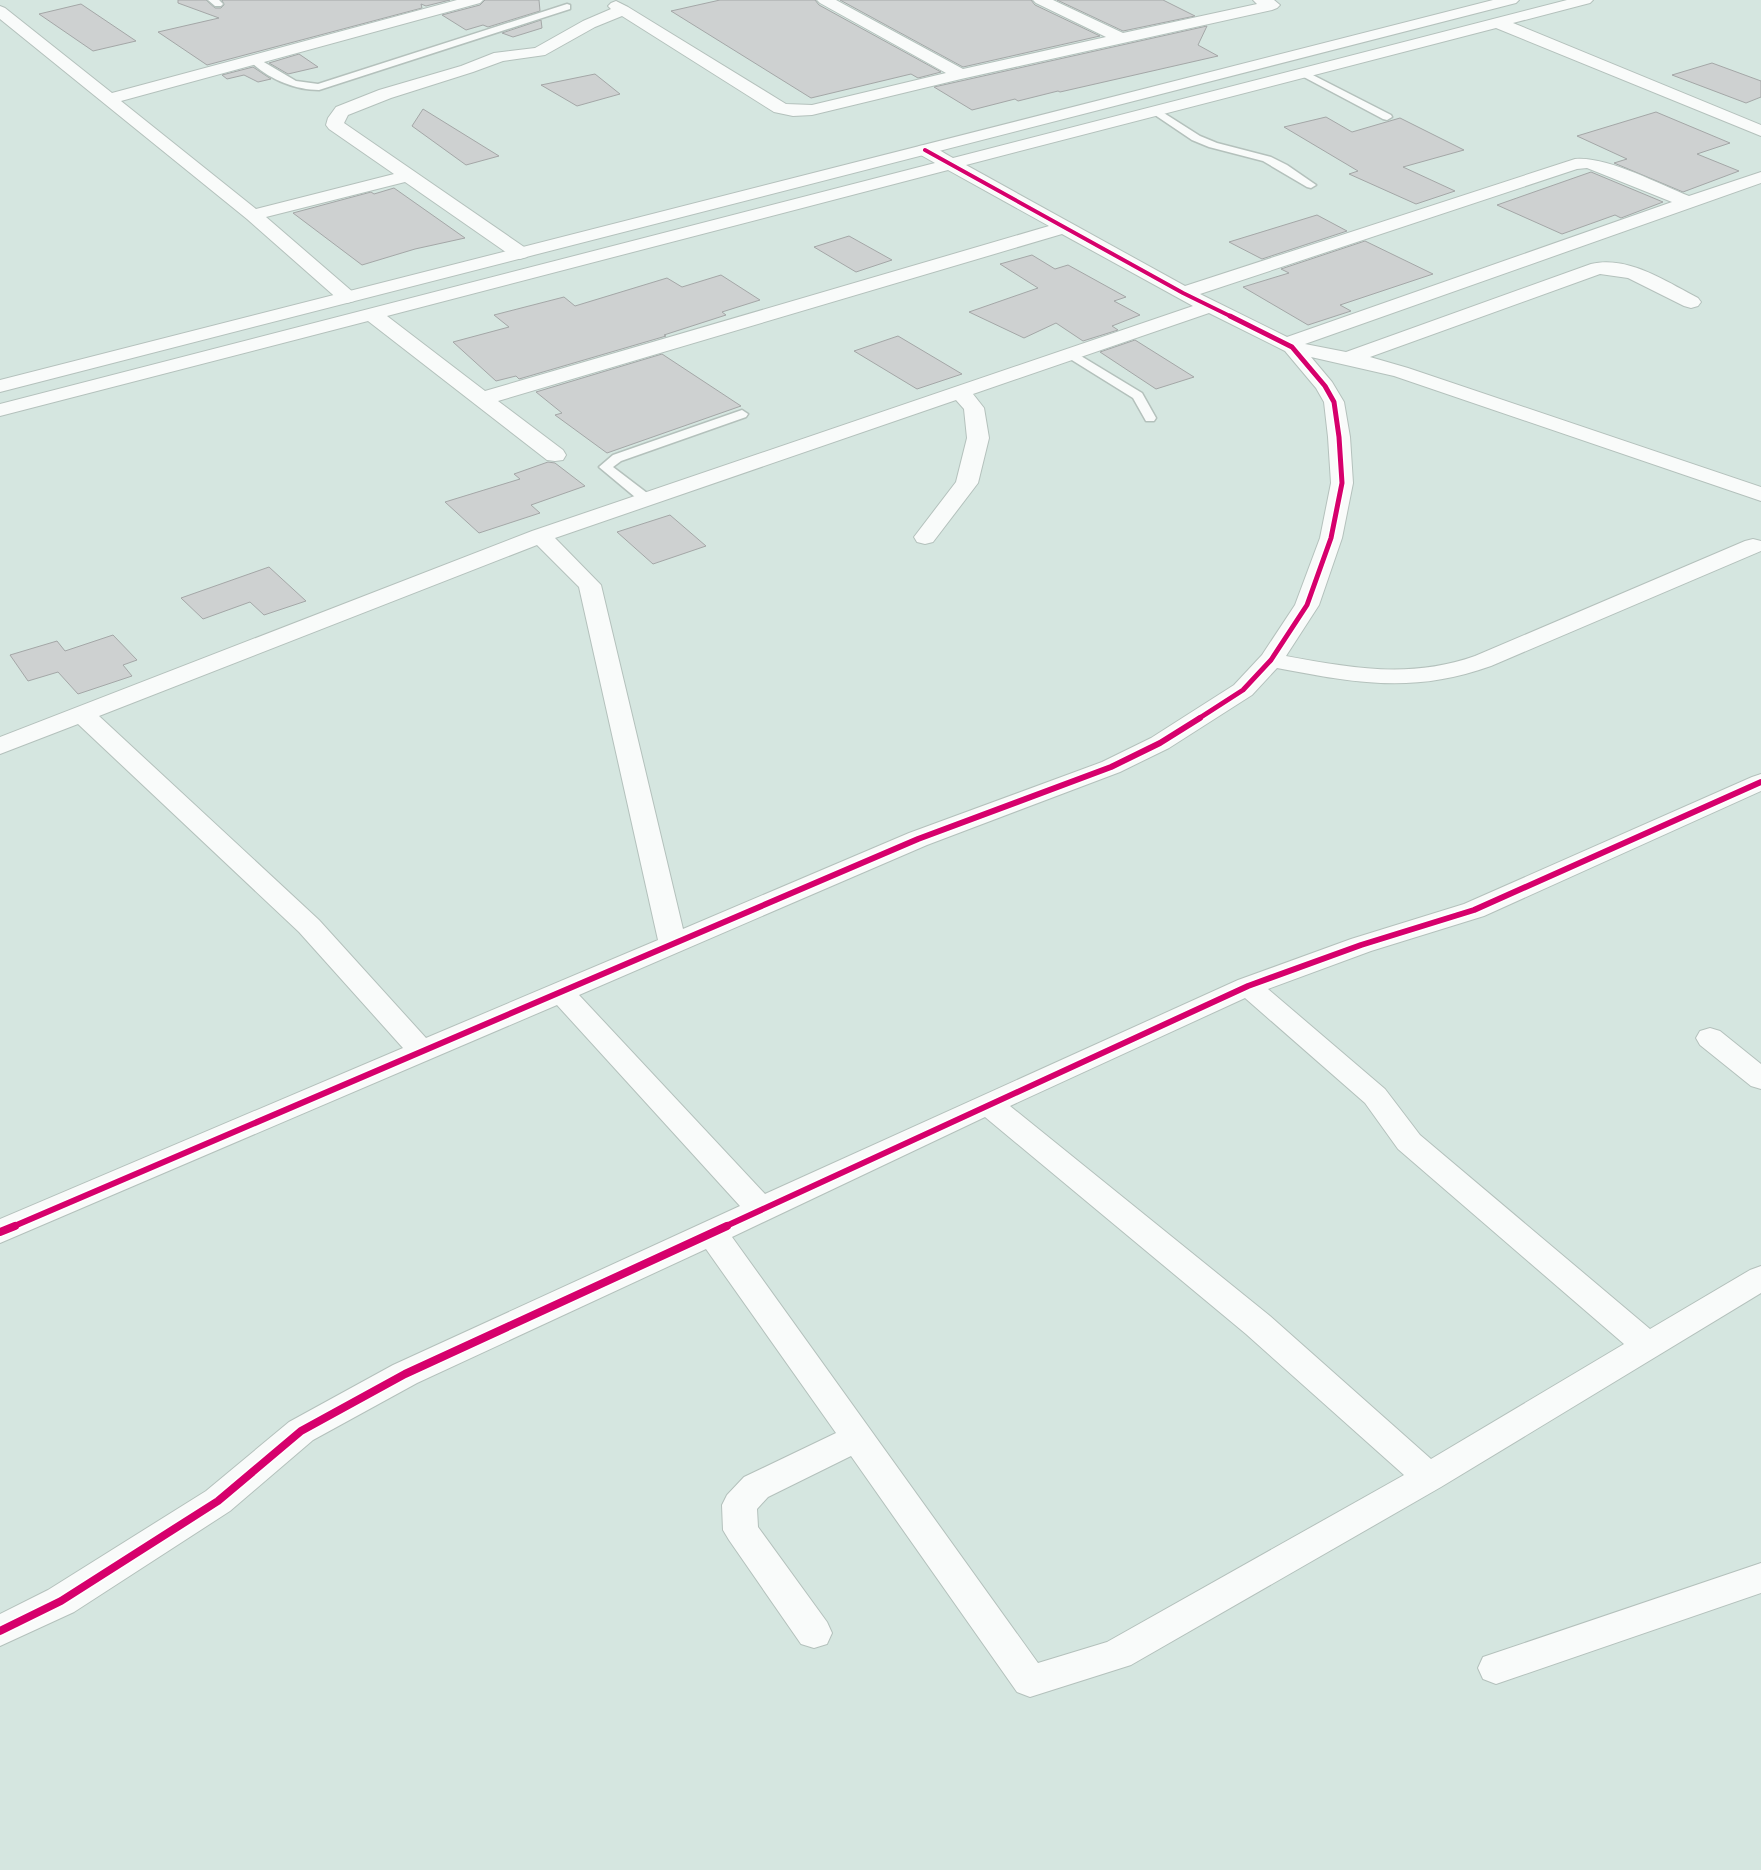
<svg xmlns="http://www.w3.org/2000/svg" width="1761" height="1870" font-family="'Fira Sans Condensed',sans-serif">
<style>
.building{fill:#ced1d1;stroke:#a4a7a7}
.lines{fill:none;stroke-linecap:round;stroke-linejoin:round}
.lane-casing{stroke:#b4c1bc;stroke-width:3}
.street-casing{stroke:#b4c1bc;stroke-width:2}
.secondary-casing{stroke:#b4c1bc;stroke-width:2}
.lane{fill:#f9fbfa;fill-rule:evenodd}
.street{fill:#f9fbfa;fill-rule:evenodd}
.secondary{fill:#f9fbfa;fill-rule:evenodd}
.cycleway-far3-casing{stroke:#fff;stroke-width:5.5}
.cycleway-far2-casing{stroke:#fff;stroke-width:8}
.cycleway-far1-casing{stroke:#fff;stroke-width:9}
.cycleway-casing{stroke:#fff;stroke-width:11}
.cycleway-far3{stroke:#d6006c;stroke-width:4}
.cycleway-far2{stroke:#d6006c;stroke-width:5}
.cycleway-far1{stroke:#d6006c;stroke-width:6}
.cycleway{stroke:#d6006c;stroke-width:8}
</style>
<rect width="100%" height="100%" fill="#d5e6e0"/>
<path class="building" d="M178,0H206L215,8H221L224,5L222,0H450L426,6L421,4L422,8L207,65L158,32L219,18L178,3Z
M485,0H539L540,11L488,27L483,25L466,30L442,15L480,5Z
M720,0H815L819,5L941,72L918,78L911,74L811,98L671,11Z
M840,0H1031L1035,5L1100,36L963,67Z
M1057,0H1163L1195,16L1123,31Z
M81,4L136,41L93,51L39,14Z
M541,20L542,28L513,37L502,33Z
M1207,26L1198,45L1218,56L1060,92L1058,91L1018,101L1015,99L972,110L934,87Z
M299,54L318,67L288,74L269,63Z
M1712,63L1761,81V97L1746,103L1672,75Z
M253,67L271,79L258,82L244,75L227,79L222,75Z
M595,74L620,94L577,106L541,85Z
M423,109L499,156L466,165L412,126Z
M1656,112L1730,143L1697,154L1739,171L1683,192L1614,163L1627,159L1577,136Z
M1326,117L1352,132L1400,118L1464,150L1403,167L1455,191L1416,204L1349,174L1358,171L1284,127Z
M1591,172L1663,202L1621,218L1615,215L1562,234L1497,205Z
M394,188L465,238L415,249L362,265L293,213L371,192L374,194Z
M1317,215L1347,231L1262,259L1229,242Z
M849,236L892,260L856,272L814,247Z
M1365,241L1433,274L1340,305L1351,311L1308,325L1243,287L1289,273L1281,269Z
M1032,255L1055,269L1068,265L1126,297L1114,301L1140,315L1112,326L1118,330L1083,341L1056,323L1024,338L969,312L1038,288L1000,264Z
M721,275L760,300L722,312L726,315L664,335L666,336L519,379L516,376L496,381L453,342L509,327L494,315L564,297L575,306L667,278L682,287Z
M898,336L962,374L917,389L854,351Z
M1135,340L1194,377L1156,389L1100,352Z
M662,354L741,406L607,453L555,415L562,413L536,392Z
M548,462L555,463L585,486L531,505L540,513L479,533L445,502L520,479L514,474Z
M670,515L706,546L653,564L617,532Z
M269,567L306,601L264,615L250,602L203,619L181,598Z
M113,635L137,660L123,665L132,676L78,694L58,672L28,681L10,655L57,641L65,651Z"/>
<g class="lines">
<g class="lane-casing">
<path id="lane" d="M208,0H219L223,4L221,6H215Z
M567,4L570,5V9L319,90C294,90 266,78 249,60L254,57L257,58L296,81L318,84Z
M1303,70L1391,115L1392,117L1387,120L1383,119L1300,75V71Z
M1156,108L1200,136L1217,143L1271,157L1287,165L1316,185L1311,188L1307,187L1263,161L1209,147L1192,140L1152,113L1151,111Z
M1071,350L1142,393L1156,418L1154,421H1146L1133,398L1067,357L1065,354L1067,351Z
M742,410L748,414L746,417L621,461L613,467L651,496L652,499L651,502H641L599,467L613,455Z"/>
</g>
<g class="street-casing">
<path id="street" d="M457,0H483L480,3L121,101L256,209L394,174L329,129L326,125L328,118L336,107L379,90L461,66L494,53L535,48L583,21L611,9L608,6L611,3L616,1L628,7L786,104L812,105L946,73L820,3L817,0H836L963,69L1106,37L1036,3L1033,0H1053L1123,33L1257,4L1253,0H1274L1280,5L1277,8L1272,10L961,79L812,115L793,116L774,112L622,16L595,27L545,55L503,61L473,72L391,98L348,115L344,123L527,249L529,253L527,257L520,259L513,257L405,182L266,217L354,293L357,297L354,301L347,303L340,301L247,219L0,19V6L5,8L112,93Z
M1567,0H1593L1590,3L1513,23L1761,125V136L1496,28L966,165L1185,286L1575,159C1607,156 1658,184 1689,196L1761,172V183L1305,344L1346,352L1591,264C1628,255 1667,282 1698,298L1701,302L1698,306L1691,308L1684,306L1628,278L1600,274L1370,357L1408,368L1761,487V501L1394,376L1311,357L1332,382L1344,402L1350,437L1353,483L1342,538L1319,605L1286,656C1351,668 1410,679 1475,656L1745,541L1753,539L1761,541V551L1491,666C1413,694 1356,683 1277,668L1252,695L1169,748L1120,772L927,845L579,995L765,1194L1238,980L1351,939L1464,904L1752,777L1761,774V791L1484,916L1371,951L1268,989L1385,1089L1420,1135L1650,1329L1750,1270L1761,1266V1293L1441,1487L1131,1665L1030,1697L1017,1692L851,1456L768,1497L757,1509L758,1527L827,1622L832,1633L827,1644L814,1648L801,1644L729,1540L723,1530L722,1505L727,1495L744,1477L836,1433L706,1249L417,1383L313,1440L230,1511L74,1612L0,1646V1614L48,1590L206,1491L289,1422L393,1365L740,1206L557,1005L0,1243V1219L403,1048L299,932L78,724L0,754V737L532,531L1193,306L1062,234L498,401L563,450L566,455L563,460L555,461L547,460L368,321L0,416V404L935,163L919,154L916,150L919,146C931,143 942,152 953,158ZM1587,168L1672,202L1287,337L1200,294L1577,169ZM948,170L1049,226L485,391L387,316ZM1209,313L1285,351L1316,388L1324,402L1328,437L1331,483L1320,538L1295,605L1262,655L1234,685L1151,738L1102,762L909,833L683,929L601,585L555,538L956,400L964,409L967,438L956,482L914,537L917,542L925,544L933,542L978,483L989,438L984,408L973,394ZM537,545L579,587L658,940L426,1038L319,920L99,716ZM1245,998L1365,1103L1398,1149L1624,1344L1431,1459L1270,1316L1010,1106ZM985,1117L1246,1334L1404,1475L1107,1642L1038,1663L732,1237Z
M1710,1028L1720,1031L1761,1064V1089L1751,1086L1700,1045L1696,1038L1700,1031Z
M1761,1563V1593L1496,1684L1483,1679L1478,1668L1483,1657Z"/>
</g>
<g class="secondary-casing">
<path id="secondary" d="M1493,0H1519L1516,3L0,392V380Z"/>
</g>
<use href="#lane" class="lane"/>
<use href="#street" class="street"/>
<use href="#secondary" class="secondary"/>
<g class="cycleway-far3-casing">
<path id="cycleway-far3" d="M925,150L1183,293L1232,317"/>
</g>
<g class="cycleway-far2-casing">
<path id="cycleway-far2" d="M1198,719L1243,690L1271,660L1307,605L1331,538L1342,483L1339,437L1334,402L1325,386L1292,347L1230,316"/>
</g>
<g class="cycleway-far1-casing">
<path id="cycleway-far1" d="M12,1227L918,839L1111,767L1160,743L1200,718
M724,1227L1248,986L1361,945L1474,910L1761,782"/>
</g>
<g class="cycleway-casing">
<path id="cycleway" d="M0,1232L15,1226
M0,1631L61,1601L218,1501L301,1431L405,1374L727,1226"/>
</g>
<use href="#cycleway-far3" class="cycleway-far3"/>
<use href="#cycleway-far2" class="cycleway-far2"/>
<use href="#cycleway-far1" class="cycleway-far1"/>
<use href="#cycleway" class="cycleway"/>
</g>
</svg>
